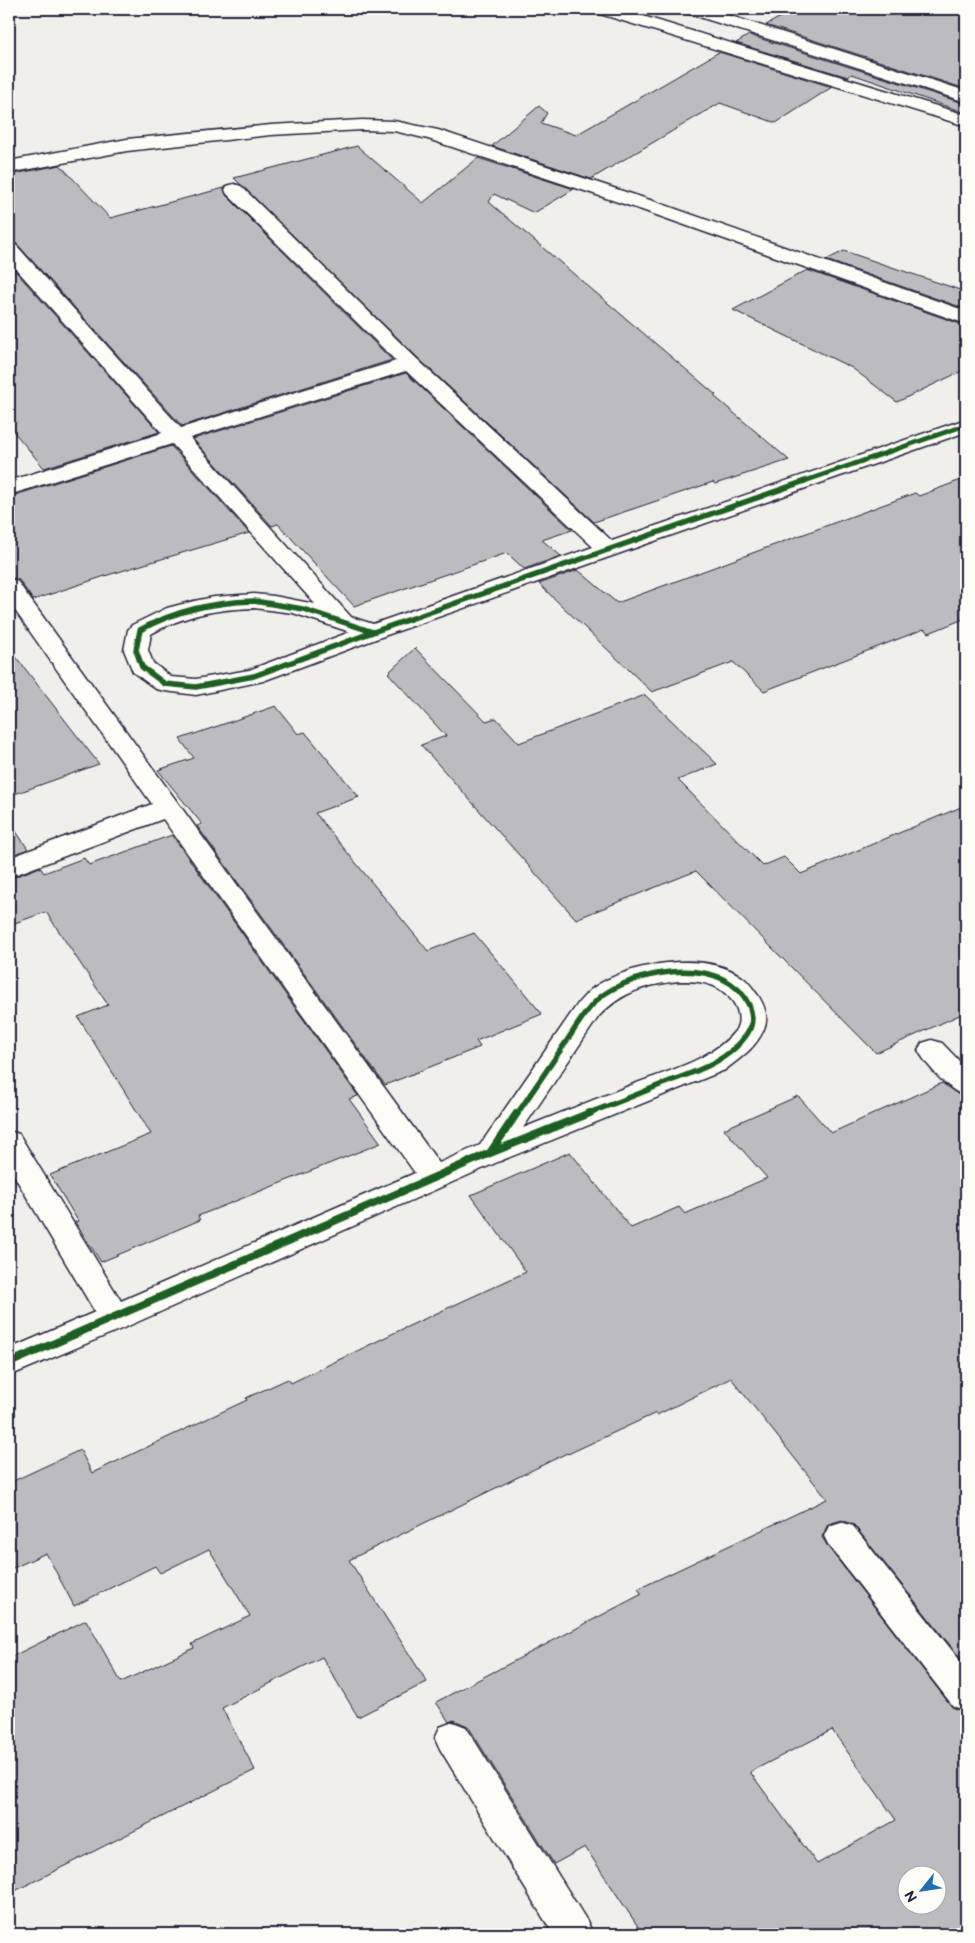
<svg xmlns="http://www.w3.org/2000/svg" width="975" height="1943" font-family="'Balsamiq Sans',sans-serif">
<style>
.building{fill:#bcbcc0;stroke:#22223b;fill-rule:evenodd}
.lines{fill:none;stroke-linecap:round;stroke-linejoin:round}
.minor-casing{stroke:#22223b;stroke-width:3}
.minor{fill:#fdfcf7;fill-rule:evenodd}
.cycleway-far2-casing{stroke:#fdfcf7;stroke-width:7}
.cycleway-far1-casing{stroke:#fdfcf7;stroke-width:9}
.cycleway-casing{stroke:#fdfcf7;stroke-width:11}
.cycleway-far2{stroke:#1b5e20;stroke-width:4.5}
.cycleway-far1{stroke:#1b5e20;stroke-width:5.5}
.cycleway{stroke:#1b5e20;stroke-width:8}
</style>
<rect width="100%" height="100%" fill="#f0efec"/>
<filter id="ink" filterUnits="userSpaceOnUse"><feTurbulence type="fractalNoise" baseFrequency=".02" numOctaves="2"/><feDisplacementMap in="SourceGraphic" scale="10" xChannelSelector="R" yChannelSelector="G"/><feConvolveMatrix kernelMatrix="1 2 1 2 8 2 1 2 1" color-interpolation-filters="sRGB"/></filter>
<g filter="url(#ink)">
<path class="building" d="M795,9H966V89L766,25Z
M749,35L966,104V113L852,74L848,77L736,43Z
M719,52L832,87L776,123L720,103L591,179L492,146L539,106L547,113L541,123L576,135Z
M357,146L423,203L478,158L574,189L534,213L494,194L489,202L716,395L714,396L789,460L715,484L713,482L594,522L418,358L234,178Z
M60,165L110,218L224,188L226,195L392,360L182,426L17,244L9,241V175Z
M844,251L966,292V309L826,260Z
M9,264L159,432L44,468L9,426Z
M807,270L966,326V369L897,402L852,368L733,310Z
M406,373L572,530L542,540L561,556L524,569L507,553L354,606L278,524L272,526L193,439Z
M171,446L249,533L108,575L33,600L19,580L9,577V497Z
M966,478V618L929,633L924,629L764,691L733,662L652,692L539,584L578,570L617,603L915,493L919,496Z
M9,648L99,764L9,796Z
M415,648L486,721L496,718L519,743L645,695L717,764L678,780L763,866L784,857L801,874L966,805V1012L876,1053L696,871L576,919L421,745L446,736L388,673Z
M276,706L298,734L305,732L359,797L315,813L428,951L474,933L542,1014L476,1041L480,1047L385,1085L197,826L202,824L158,770L194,758L180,739Z
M9,821L28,849L9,856Z
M172,835L358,1096L349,1099L381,1143L198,1216L200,1220L101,1262L75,1222L78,1221L50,1175L151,1134L78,1017L108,1005L46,912L9,925V879L40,867L44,873L84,858L89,865Z
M942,1083L959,1095L966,1098V1665L854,1525L842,1520L828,1524L822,1537L828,1547L952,1707L966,1713V1934H643L585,1847L554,1864L468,1726L454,1720L449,1722L436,1702L642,1594L638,1589L827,1499L731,1378L657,1415L656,1413L568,1454L567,1453L349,1560L427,1682L358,1717L322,1657L222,1708L255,1770L9,1894V1658L86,1620L121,1682L194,1648L192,1644L250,1616L209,1549L160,1573L155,1566L74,1606L46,1553L9,1570V1483L80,1450L92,1473L247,1400L246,1398L288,1379L291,1383L396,1332L526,1272L471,1195L570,1152L631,1228L679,1207L685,1214L767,1178L724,1129L798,1096L831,1133ZM832,1730L896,1820L817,1864L750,1772ZM908,1876H938V1906H908Z"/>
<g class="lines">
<g class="minor-casing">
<path id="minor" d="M595,9H620L966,115V126L597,13Z
M685,9H709L966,91V102L687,13Z
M362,120L394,121L438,130L656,202L966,311V324L642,210L428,139L394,131L362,130L271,135L127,151L9,173V161L127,139L271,125Z
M234,184L241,186L417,359L612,541L966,419V432L381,637L263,681L196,695L165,691L156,689L133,672L124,650L128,630L132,625L167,608L194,601L214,597L254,594L274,596L315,604L172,444L9,495V481L162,433L9,261V243L16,245L181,428L396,361L227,194L225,190L227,186ZM406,371L593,547L373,624L351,617L190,438ZM254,608L293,613L350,632L249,670L196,679L171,677L153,663L148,650L151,634C184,615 217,609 254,608Z
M9,579L17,581L439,1163L480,1145L579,1002C584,997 589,990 596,986C631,963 706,950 742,977C749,982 754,990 759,997C765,1007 769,1018 764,1029C756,1048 740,1058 725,1070L500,1161L126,1327L9,1376V1349L95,1312L9,1167V1131L19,1134L121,1301L415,1173L163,819L9,877V858L152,804L9,602ZM679,981C701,981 720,983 733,1002C739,1010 741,1023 735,1031C713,1060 662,1073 629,1086C593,1100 558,1114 523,1128L599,1016C623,991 646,985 679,981Z
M932,1040L942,1043L966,1068V1096C950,1092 926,1065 918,1050L922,1043Z
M841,1522L853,1526L966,1668V1711L953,1706L829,1546L824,1536L829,1526Z
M453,1722L466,1727L587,1921L593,1934H553L440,1749L435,1738L440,1727Z"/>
</g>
<use href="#minor" class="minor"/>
<g class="cycleway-far2-casing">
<path id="cycleway-far2" d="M802,482L966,425"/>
</g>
<g class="cycleway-far1-casing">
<path id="cycleway-far1" d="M254,601L303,609L373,632L254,676L196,687L165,684L142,667L136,650L140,630C176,610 213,602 254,601Z
M373,632L805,481
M517,1114C534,1089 551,1064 568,1039C579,1023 590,1003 606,993C644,969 726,955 749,1005C754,1017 753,1027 745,1037C725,1064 690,1073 660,1085C636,1095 611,1105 586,1114"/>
</g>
<g class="cycleway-casing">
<path id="cycleway" d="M490,1153L517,1113
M490,1153L590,1113
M9,1363L490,1153"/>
</g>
<use href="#cycleway-far2" class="cycleway-far2"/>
<use href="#cycleway-far1" class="cycleway-far1"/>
<use href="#cycleway" class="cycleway"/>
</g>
</g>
<rect width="975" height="1943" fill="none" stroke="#fdfcf7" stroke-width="30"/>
<rect x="15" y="15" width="945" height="1913" fill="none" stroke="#22223b" stroke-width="2" filter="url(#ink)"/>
<g transform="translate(922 1890) rotate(240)"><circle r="24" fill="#fdfcf7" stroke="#a5a5ac"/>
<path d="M0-4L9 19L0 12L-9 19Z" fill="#1f6fb2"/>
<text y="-8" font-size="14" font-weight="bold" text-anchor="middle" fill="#22223b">N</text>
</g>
</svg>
